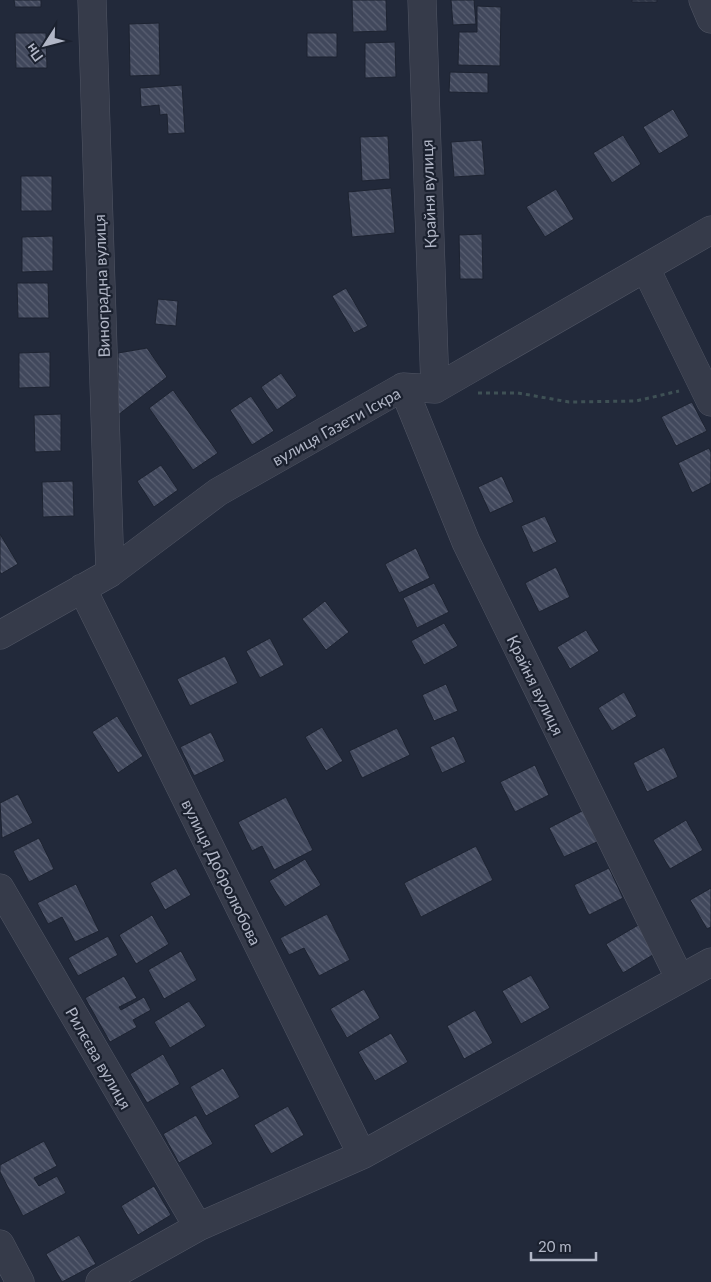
<svg xmlns="http://www.w3.org/2000/svg" width="711" height="1282" font-family="Lato,sans-serif">
<style>
.building{fill:url(#building-back-hatch);stroke:#1d2331}
.lines{fill:none;stroke-linecap:round;stroke-linejoin:round}
.minor-casing{stroke:#515665;stroke-width:29}
.path{stroke:#3f5155;stroke-width:3;stroke-dasharray:4 4;stroke-linecap:butt}
.minor{stroke:#363b4a;stroke-width:28}
.labels{text-anchor:middle;dominant-baseline:central;stroke-width:4.5;stroke-linejoin:round;paint-order:stroke}
.street-label{font-size:16px;fill:#b1b6c6;stroke:#1b212f}
</style>
<defs>
<pattern id="building-back-hatch" width="6" height="6" patternUnits="userSpaceOnUse" patternTransform="scale(1.25)"><rect width="6" height="6" fill="#41485c"/><path d="M-1 5l2 2M0 0l6 6M5-1l2 2" fill="none" stroke="#5a6072"/></pattern>
</defs>
<rect width="100%" height="100%" fill="#22293a"/>
<path class="building" d="M14,0H41V7H15Z
M352,0H386L387,31L353,32Z
M451,0H474L476,24L453,25Z
M632,0H657V2H632Z
M477,6L501,7L500,66L458,65L459,32H477Z
M159,23L160,75L130,76L129,24Z
M15,33H46L47,68H16Z
M307,33H337V57H307Z
M395,42L396,77L365,78V43Z
M450,72L488,73V93L449,92Z
M182,85L185,133L168,134L167,114L160,115L159,105L141,107L140,88Z
M673,109L689,136L659,154L643,127Z
M623,135L641,164L612,183L593,153Z
M388,136L390,179L362,181L360,137Z
M482,140L485,175L454,177L451,142Z
M21,176H52V211H21Z
M391,188L395,233L352,237L348,192Z
M556,189L574,219L545,237L526,207Z
M482,234L483,279H460L459,235Z
M53,236V271L22,272V237Z
M17,283H48L49,318H18Z
M346,288L368,326L354,333L332,296Z
M158,299L178,301L176,326L155,324Z
M147,348L167,377L118,415V353Z
M50,352V387L19,388V353Z
M281,373L297,396L277,410L261,387Z
M173,390L218,453L193,470L149,408Z
M251,396L274,431L252,445L230,410Z
M692,402L707,431L676,446L661,417Z
M61,414V451L35,452L34,415Z
M709,448L711,452V483L692,493L678,463Z
M161,465L178,490L154,507L137,481Z
M502,476L514,502L490,513L478,487Z
M73,481L74,516L43,517L42,482Z
M545,516L557,542L533,553L521,526Z
M0,534L18,564L1,574L0,572Z
M416,548L430,578L399,593L385,564Z
M556,567L570,597L539,612L525,583Z
M434,583L449,612L417,628L403,598Z
M325,601L349,632L326,650L302,619Z
M444,623L458,646L424,665L411,641Z
M586,630L599,651L570,669L557,647Z
M270,638L284,665L260,678L246,651Z
M225,656L238,683L190,706L177,679Z
M446,684L458,711L434,721L422,695Z
M624,692L637,716L612,731L598,708Z
M117,716L143,756L118,773L92,732Z
M322,727L343,761L326,771L305,737Z
M397,728L410,755L362,778L349,751Z
M211,732L225,761L194,776L180,747Z
M454,736L466,762L442,773L430,747Z
M664,747L678,777L647,792L633,763Z
M535,765L549,795L515,812L500,782Z
M18,794L33,823L2,838L0,803Z
M286,797L313,850L274,870L262,846L252,851L238,822Z
M584,810L599,841L564,857L549,828Z
M686,820L703,850L670,869L653,840Z
M39,838L54,869L29,882L13,851Z
M476,846L493,880L421,917L404,883Z
M305,859L321,885L285,907L269,881Z
M176,868L191,895L165,910L150,883Z
M609,868L623,898L589,915L574,885Z
M76,884L99,931L75,942L62,917L48,924L37,903Z
M711,888V927L707,929L690,900Z
M327,914L350,960L319,976L304,948L289,955L280,938Z
M152,915L169,944L136,964L119,935Z
M640,924L656,953L623,973L606,944Z
M108,936L118,955L78,976L68,958Z
M181,951L197,980L164,999L148,970Z
M531,975L550,1008L521,1024L502,991Z
M124,976L137,998L119,1007L121,1010L144,997L151,1010L133,1020L137,1027L110,1042L85,998Z
M364,989L380,1018L347,1038L330,1009Z
M189,1001L206,1026L170,1048L154,1022Z
M475,1010L493,1043L464,1059L447,1026Z
M391,1033L408,1062L375,1081L358,1052Z
M163,1054L180,1084L147,1103L130,1074Z
M223,1068L240,1097L206,1116L190,1087Z
M288,1106L304,1135L271,1154L254,1125Z
M196,1115L213,1144L179,1163L163,1134Z
M44,1141L57,1166L34,1178L39,1186L57,1176L66,1193L23,1216L0,1172V1165Z
M154,1186L171,1215L138,1235L121,1206Z
M79,1235L96,1264L62,1282L46,1254Z"/>
<g class="lines">
<g class="minor-casing">
<path id="minor" d="M92,0L110,573
M422,0L435,389
M703,0L711,19
M646,269L711,402
M403,387L466,542L680,979
M82,588L362,1155
M0,635L110,573L218,492L403,387L435,389L711,230
M0,888L198,1227
M0,1244L20,1282
M100,1282L198,1227L362,1155L711,962"/>
</g>
<path class="path" d="M478,393H518L569,402L636,401L679,391"/>
<use href="#minor" class="minor"/>
</g>
<g class="labels">
<g class="street-label">
<text transform="translate(428 194) rotate(-92)">Крайня вулиця</text>
<text transform="translate(101 286) rotate(-92)">Виноградна вулиця</text>
<text transform="translate(336 426) rotate(-29)">вулиця Газети Іскра</text>
<text transform="translate(536 685) rotate(64)">Крайня вулиця</text>
<text transform="translate(222 872) rotate(64)">вулиця Добролюбова</text>
<text transform="translate(99 1058) rotate(60)">Рилєєва вулиця</text>
</g>
</g>
<g transform="translate(45 45) rotate(234)" stroke="#1b212f" stroke-width="4" paint-order="stroke">
<path d="M0-4L9 19L0 12L-9 19Z" fill="#b1b6c6"/>
<text y="-8" font-size="14" font-weight="bold" text-anchor="middle" fill="#b1b6c6">Пн</text>
</g>
<path d="M531 1252v8h65v-8" fill="none" stroke="#b1b6c6" stroke-width="2.5"/>
<text x="538" y="1252" font-size="15" fill="#b1b6c6" stroke="#1b212f" stroke-width="4" paint-order="stroke">20 m</text>
</svg>
